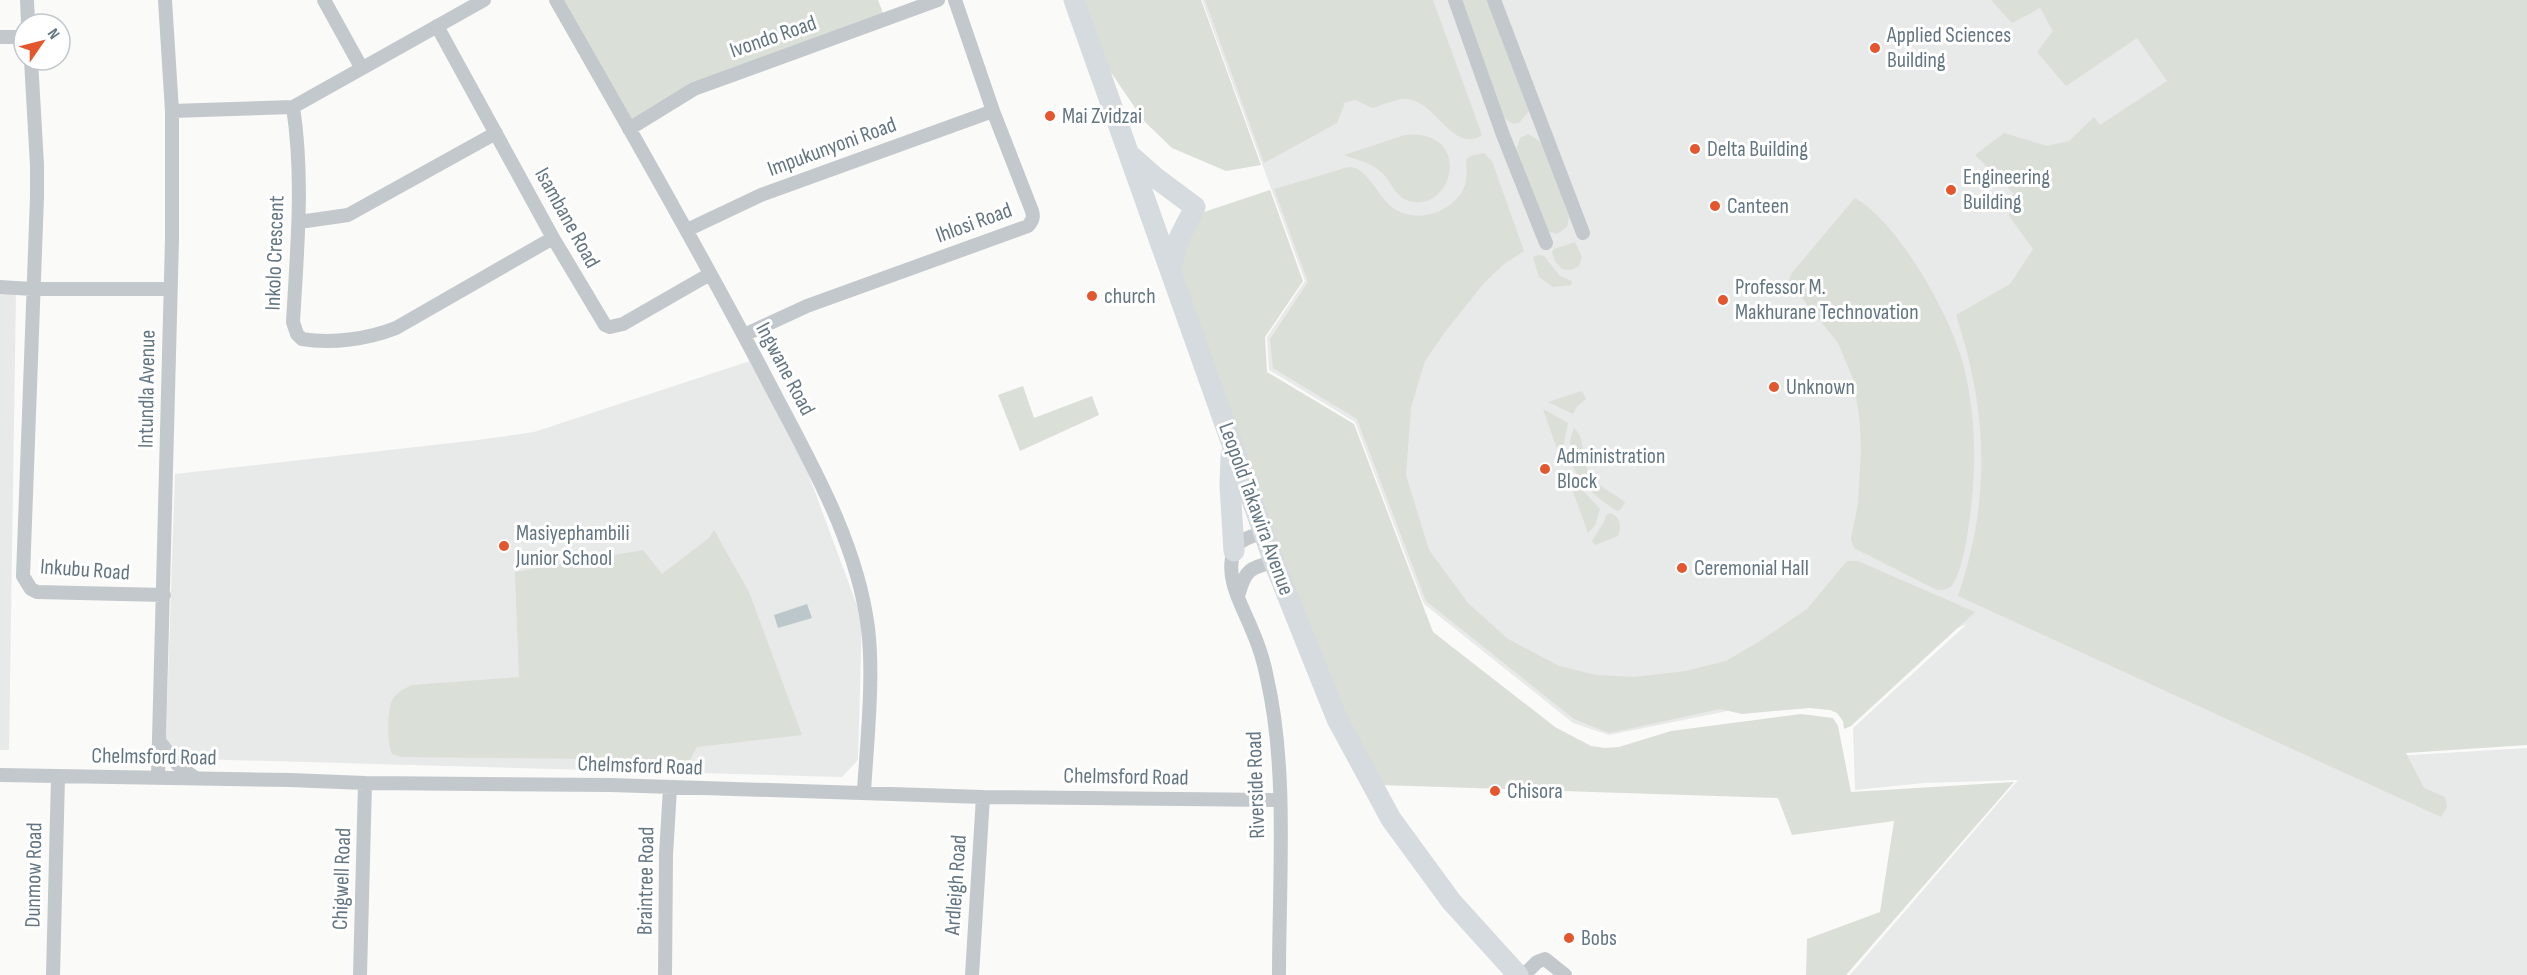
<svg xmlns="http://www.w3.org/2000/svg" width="2527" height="975" font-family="'Sofia Sans Condensed',sans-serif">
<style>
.built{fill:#e8e9e9}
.green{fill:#dadfd7}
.water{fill:#bbc7cb}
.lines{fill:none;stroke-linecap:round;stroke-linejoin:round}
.minor{stroke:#c3c8cc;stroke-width:14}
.highway{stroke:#d6dbdf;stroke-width:21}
.poi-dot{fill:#e4572e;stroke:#fff;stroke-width:2}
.labels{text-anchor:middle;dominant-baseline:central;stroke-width:6;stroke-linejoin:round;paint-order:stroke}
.poi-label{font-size:22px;fill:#657683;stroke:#fff;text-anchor:start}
.street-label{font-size:22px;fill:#657683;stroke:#fff}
</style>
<rect width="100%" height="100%" fill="#fafaf8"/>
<path class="built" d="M1202,0H2527L2394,756L2527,748V975H1850L2018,780L1924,783L1855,790L1853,728L1967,624L1777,701L1609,735L1573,723L1424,604L1355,422L1269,370L1267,337L1305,281Z
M0,291L16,292L9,750H0Z
M750,361L805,465L862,619L858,760L842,777L197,759L187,757L174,750L166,738L175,474L478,440L534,432Z"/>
<path class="green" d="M560,0H878L884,16L634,120L629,119Z
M1080,0H1201L1261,165L1226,171L1172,148L1144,121L1110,71Z
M1205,0H1433L1482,135C1453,154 1436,102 1408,99C1396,98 1383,105 1372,108L1356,100L1343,103L1344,105L1337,123L1264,163Z
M1461,0H1489L1529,111L1519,123L1513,124L1503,117Z
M1991,0H2527V745L2406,753L2424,788L2445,797L2447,807L2441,817L1958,596C1991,499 1988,412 1956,315L2010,284L2033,249L2009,216L2013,193L1975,155L2004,133L2047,146L2069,141L2094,117L2100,125L2167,81L2137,38L2066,86L2037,52L2053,31L2040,8L2012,23Z
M1528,134L1541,142L1569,217L1567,227L1557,234L1546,231L1516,151L1520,138Z
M1405,135C1413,135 1421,134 1428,137C1468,149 1448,212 1409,201C1395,197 1391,180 1381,172C1370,162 1357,160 1344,155Z
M1484,153L1492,161L1524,251L1504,264L1484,283L1445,332L1425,361L1411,407L1406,475L1429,550L1468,603L1508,639L1559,666L1596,675L1634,677L1686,671L1726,661L1760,641L1807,609L1847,561H1858L1975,612L1851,726L1844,729L1843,721L1837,713L1830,710L1809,708L1742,714L1720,709L1609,733L1574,719L1426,601L1357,419L1273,368L1270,339L1308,282L1274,189C1294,183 1313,178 1332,172C1338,171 1345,167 1350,167C1369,168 1379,201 1396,210C1417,222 1445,214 1459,196C1468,186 1467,172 1466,160L1470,156Z
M1270,190L1303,281L1265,337L1267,372L1354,424L1433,632L1555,727L1591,746L1605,748L1619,747L1671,731L1801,714L1833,718L1838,726L1851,792L2014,782L1846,975H1806L1807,939L1880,912L1894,821L1792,835L1778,798L1380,785L1327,678L1180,275L1187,227L1204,212Z
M1855,198C1899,223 1950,315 1963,363C1971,395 1975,431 1974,463C1974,489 1967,563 1953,584C1950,589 1943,590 1937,590L1854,548L1851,539L1858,503L1861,453L1860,423L1854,381L1838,343L1789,282L1791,274Z
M1575,242L1582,257L1579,266L1571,270L1562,269L1555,261L1552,252L1554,249Z
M1538,255L1544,256L1560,276L1572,281L1571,285L1553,287L1539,277L1533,257Z
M1023,386L1034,418L1092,396L1099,415L1020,451L998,395Z
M1582,391L1586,399L1577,406L1573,414L1548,402Z
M1543,409L1568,423L1563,448V466Z
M1574,428C1584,438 1582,450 1585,463C1591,484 1610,491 1625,502L1621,509L1617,511C1587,492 1559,466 1574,428Z
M1566,472L1600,509L1595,525L1588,533Z
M1610,513C1620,516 1622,527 1618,536L1595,545L1592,541L1605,520L1606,515Z
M714,530L749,592L802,735L697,747L690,760L402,757L392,754C387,742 387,712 392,700C396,693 405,688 412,685L519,677L515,572L643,550L662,574L709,538Z"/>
<path class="water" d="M807,604L812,618L778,628L774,615Z"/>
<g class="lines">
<path class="minor" d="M27,0L28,24
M324,0L361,67
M556,0C629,128 702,255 770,385C810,462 857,541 868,628C874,677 867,742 864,791
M1455,0L1503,135L1546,243
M1494,0L1583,233
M437,26L553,238L605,325L610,327L623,324L710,274
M0,37H24
M31,60L37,165V197L23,576L31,589L37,592L164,595
M293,107C304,178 297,251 293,322L297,334L302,339C332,344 368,339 396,328L553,238
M172,111L293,107L484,0
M629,129L694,89L938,0
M299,222L348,215L496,133
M687,230L761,195L993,111
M0,287L32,289H170
M744,335L807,306L1028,226C1032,221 1034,218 1032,211L993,111L955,0
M1264,532C1253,536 1238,539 1234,551C1224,578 1243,607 1252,630C1259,646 1264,662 1267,678C1288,769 1279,881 1279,975
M1239,593C1245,570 1251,567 1274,562
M160,742L177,764L195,778
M0,775L290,780L365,783L611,785L983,797L1279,800
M158,778L172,239V111L165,0
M53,975L58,777
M360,975L365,783
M665,975L666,855L670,788
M972,975L983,797
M1524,975L1537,962L1545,959L1565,975"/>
<path class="highway" d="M1074,0L1274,562L1337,719L1391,819L1451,901L1518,975
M1131,156L1156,178L1195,207L1180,236L1171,267
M1231,455L1230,486L1234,551"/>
</g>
<g class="poi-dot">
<circle cx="1875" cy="48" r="6"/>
<circle cx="1050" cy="116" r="6"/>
<circle cx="1695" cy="149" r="6"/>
<circle cx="1951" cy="190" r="6"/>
<circle cx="1715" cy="206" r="6"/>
<circle cx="1092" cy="296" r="6"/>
<circle cx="1723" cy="300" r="6"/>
<circle cx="1774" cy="387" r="6"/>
<circle cx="1545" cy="469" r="6"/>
<circle cx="504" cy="546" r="6"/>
<circle cx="1682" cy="568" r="6"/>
<circle cx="1495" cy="791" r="6"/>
<circle cx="1569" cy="938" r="6"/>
</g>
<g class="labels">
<g class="poi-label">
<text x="1887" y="35">Applied Sciences<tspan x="1887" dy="25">Building</tspan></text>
<text x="1062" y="116">Mai Zvidzai</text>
<text x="1707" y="149">Delta Building</text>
<text x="1963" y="177">Engineering<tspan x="1963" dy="25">Building</tspan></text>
<text x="1727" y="206">Canteen</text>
<text x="1735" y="287">Professor M.<tspan x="1735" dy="25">Makhurane Technovation</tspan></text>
<text x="1104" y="296">church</text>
<text x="1786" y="387">Unknown</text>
<text x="1557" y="456">Administration<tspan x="1557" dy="25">Block</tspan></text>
<text x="516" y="533">Masiyephambili<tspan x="516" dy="25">Junior School</tspan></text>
<text x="1694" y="568">Ceremonial Hall</text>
<text x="1507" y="791">Chisora</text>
<text x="1581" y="938">Bobs</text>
</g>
<g class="street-label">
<text transform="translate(773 37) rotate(-19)">Ivondo Road</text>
<text transform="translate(832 147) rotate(-20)">Impukunyoni Road</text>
<text transform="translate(567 218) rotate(61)">Isambane Road</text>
<text transform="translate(974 223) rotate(-20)">Ihlosi Road</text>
<text transform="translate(275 253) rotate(-88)">Inkolo Crescent</text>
<text transform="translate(785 369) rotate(62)">Ingwane Road</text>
<text transform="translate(147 389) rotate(-89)">Intundla Avenue</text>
<text transform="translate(1256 509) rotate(70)">Leopold Takawira Avenue</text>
<text transform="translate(85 570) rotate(4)">Inkubu Road</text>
<text transform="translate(154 757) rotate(1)">Chelmsford Road</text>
<text transform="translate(640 766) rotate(2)">Chelmsford Road</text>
<text transform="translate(1126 777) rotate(1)">Chelmsford Road</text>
<text transform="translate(1256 785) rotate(-92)">Riverside Road</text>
<text transform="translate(34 875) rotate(-89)">Dunmow Road</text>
<text transform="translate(342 879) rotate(-88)">Chigwell Road</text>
<text transform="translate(646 881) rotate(-89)">Braintree Road</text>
<text transform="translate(956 885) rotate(-86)">Ardleigh Road</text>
</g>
</g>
<g transform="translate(42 42) rotate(55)"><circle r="28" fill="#ffffff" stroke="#c1c8cd" stroke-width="1.5"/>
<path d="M0-4.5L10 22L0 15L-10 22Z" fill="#e4572e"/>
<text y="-9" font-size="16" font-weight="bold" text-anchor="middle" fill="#657683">N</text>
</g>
</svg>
